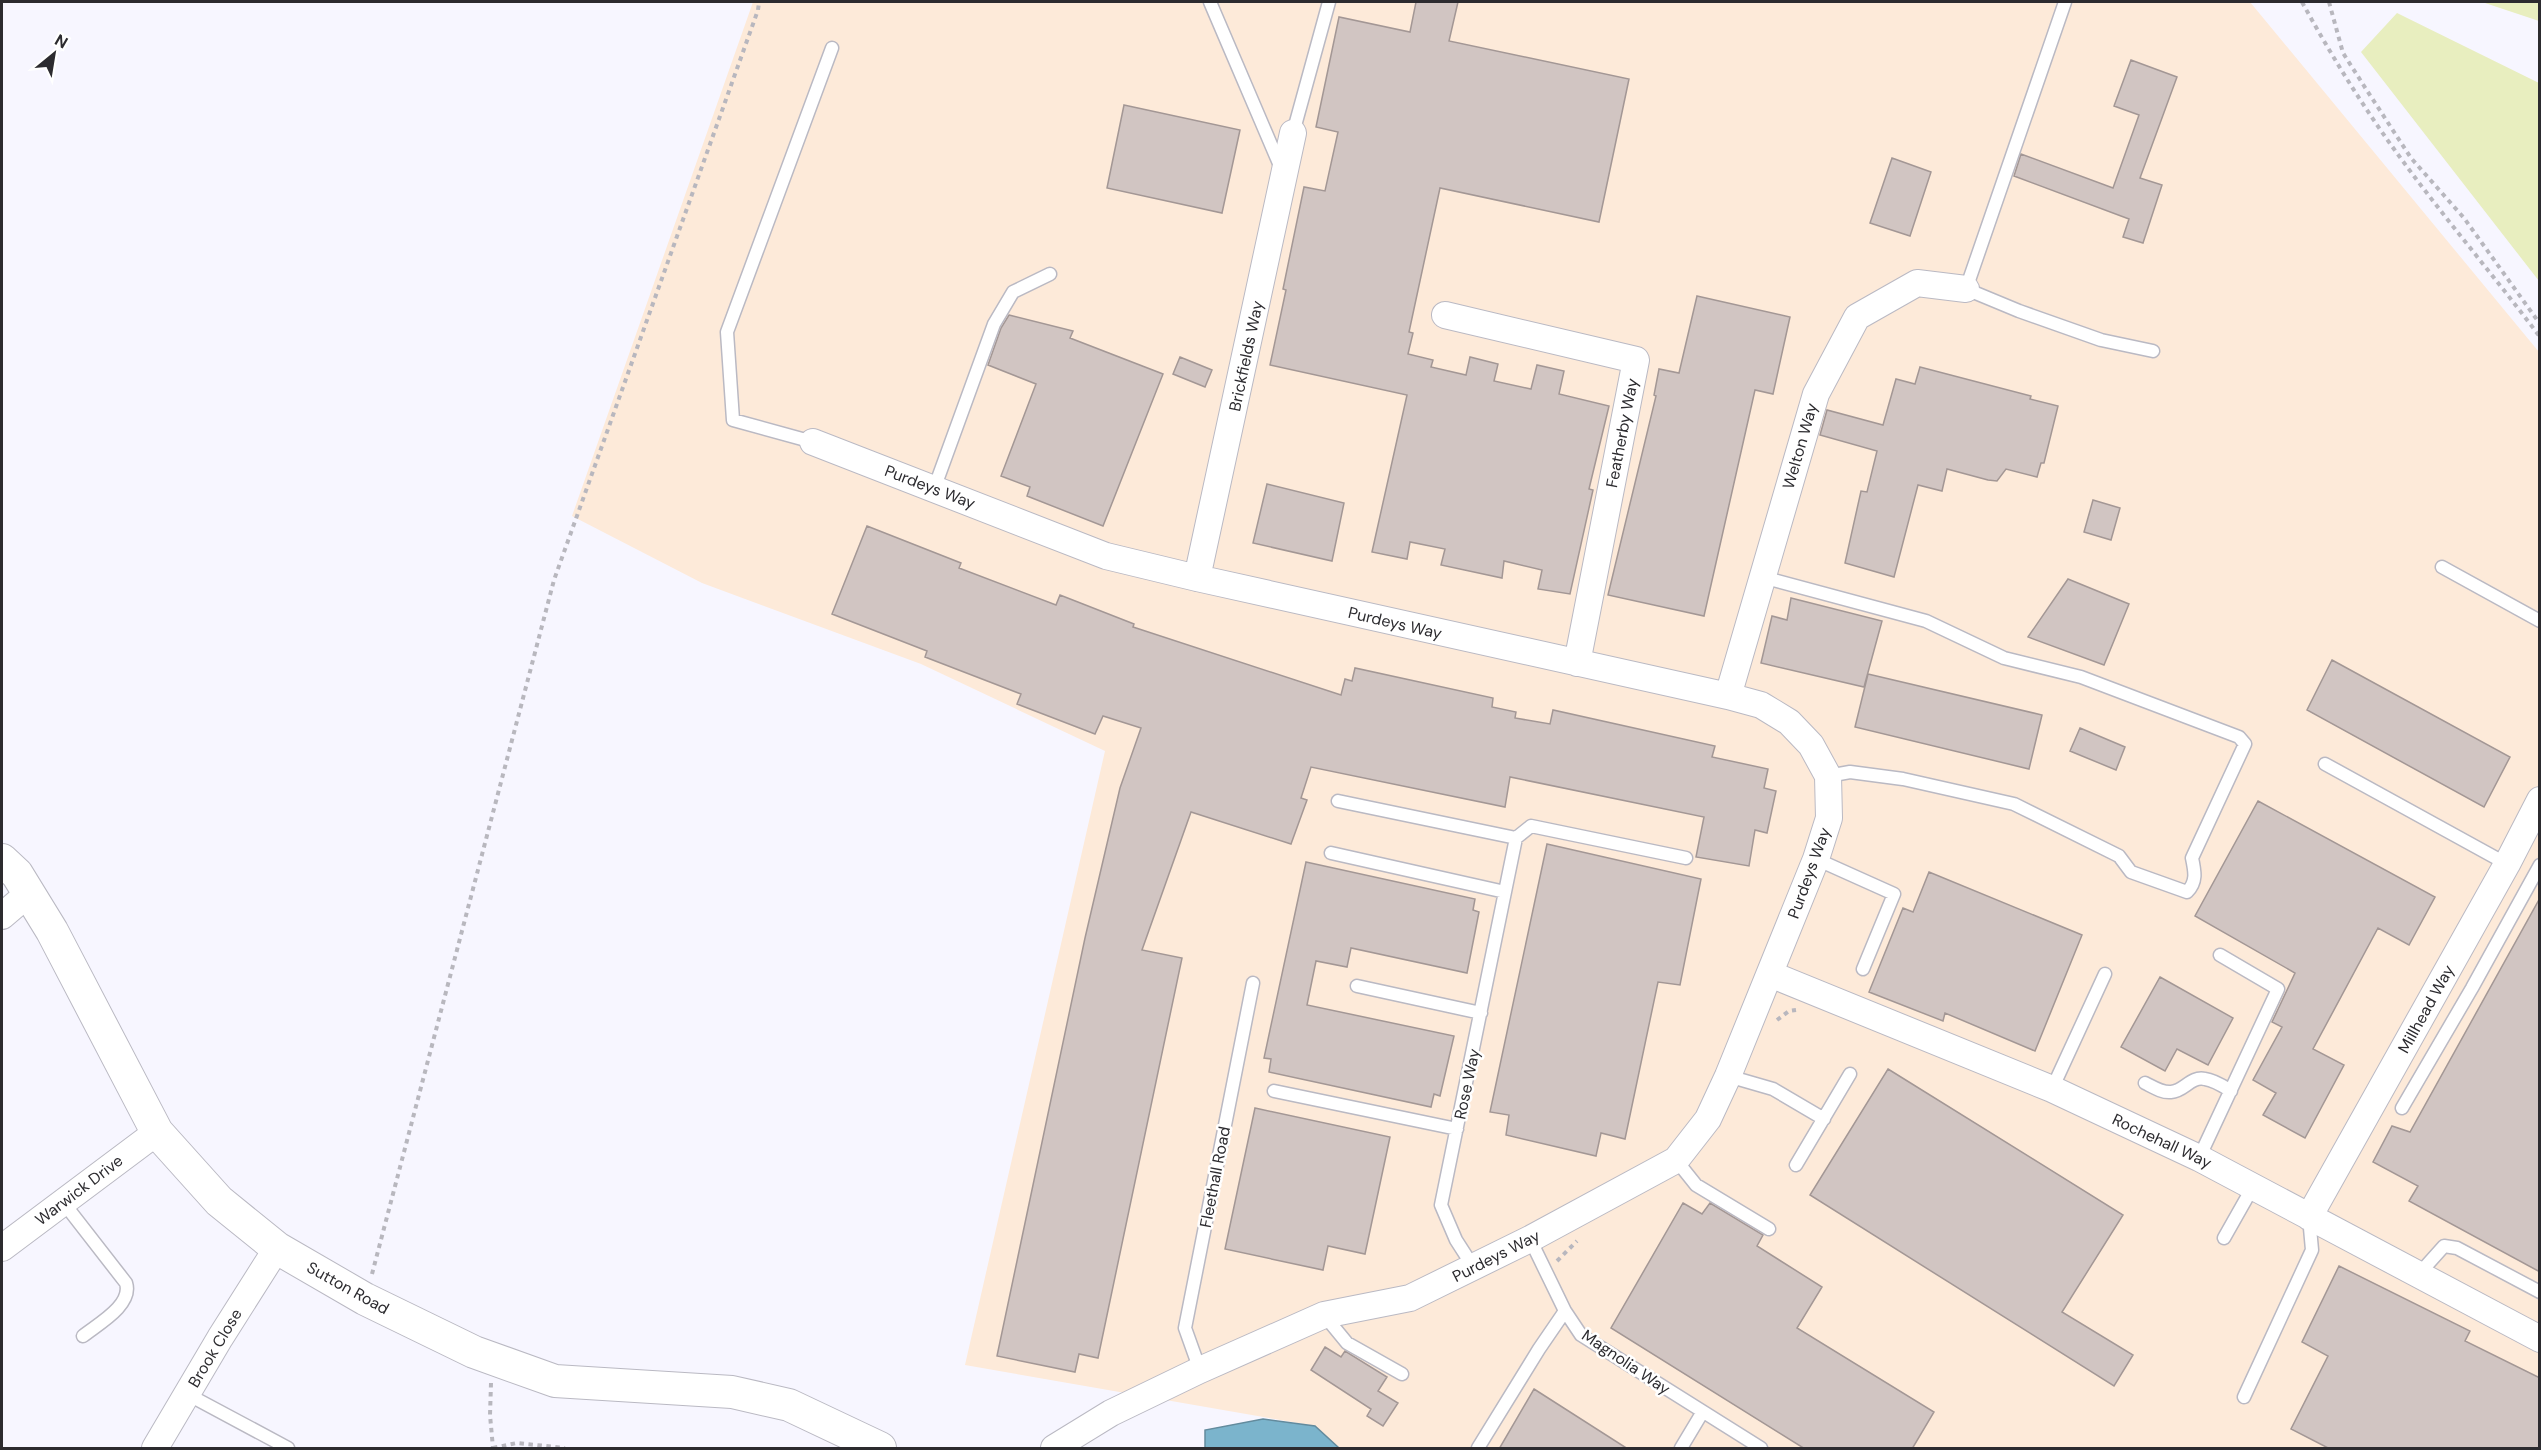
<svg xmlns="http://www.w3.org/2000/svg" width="2541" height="1450" font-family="'DM Sans',sans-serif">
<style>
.industrial{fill:#fdead9}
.green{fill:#e8eebf}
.water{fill:#7bb4cc;stroke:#638b9d;stroke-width:1.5}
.building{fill:#d1c5c2;stroke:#a39795;stroke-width:1.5}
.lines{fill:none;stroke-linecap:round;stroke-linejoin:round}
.service-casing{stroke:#bab9c3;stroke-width:15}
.minor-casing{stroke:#bab9c3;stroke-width:28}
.tertiary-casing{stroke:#bab9c3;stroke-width:34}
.path{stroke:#b8b7be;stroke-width:4;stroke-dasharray:4.5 4.5;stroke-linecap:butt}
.service{stroke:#fff;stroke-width:12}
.minor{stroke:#fff;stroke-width:26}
.tertiary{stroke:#fff;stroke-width:32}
.labels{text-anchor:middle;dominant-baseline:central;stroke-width:5;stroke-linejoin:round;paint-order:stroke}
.street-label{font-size:16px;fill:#2c2b2f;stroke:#fff}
</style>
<rect width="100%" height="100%" fill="#f7f6ff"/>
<path class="industrial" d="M753,2H2250L2539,352V1448H1339L1315,1426L965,1365L1105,751L921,664L702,583L572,516Z"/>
<path class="green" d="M2482,2H2539V21Z
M2397,13L2539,83V281L2361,52Z"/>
<path class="water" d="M1263,1419L1315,1426L1339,1448H1205V1430Z"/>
<path class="building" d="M1416,2H1458L1449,41L1629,79L1599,222L1440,188L1409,332L1413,333L1408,354L1433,360L1431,367L1466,375L1470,357L1498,364L1494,381L1531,389L1537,365L1564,371L1559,394L1609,406L1589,489L1593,490L1570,594L1538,589L1542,570L1504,561L1502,578L1441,565L1445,549L1410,542L1407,559L1372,552L1407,395L1270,365L1286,290L1283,289L1304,187L1325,191L1338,132L1316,127L1339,17L1410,32Z
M2131,60L2177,77L2140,178L2162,185L2143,243L2123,237L2129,219L2014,176L2021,154L2113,188L2139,115L2114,106Z
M1124,105L1240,130L1222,213L1107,188Z
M1892,158L1931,172L1910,236L1870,223Z
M1697,296L1790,317L1773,394L1755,390L1704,616L1608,595L1656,396L1654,395L1659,369L1679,373Z
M1009,315L1073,331L1070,338L1163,374L1103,526L1027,496L1030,487L1001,476L1036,384L988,365L1001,328Z
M1180,357L1212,370L1205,387L1173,374Z
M1920,367L2031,396L2030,399L2058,406L2044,463H2041L2037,477L2006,469L1997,481L1988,480L1947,469L1942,491L1918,485L1894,577L1845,563L1861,491L1867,492L1877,451L1820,435L1827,410L1883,425L1896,379L1915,384Z
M1267,484L1344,503L1332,561L1253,543Z
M2093,500L2120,508L2111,540L2084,532Z
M867,526L961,563L959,568L1056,605L1060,595L1134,624L1133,627L1341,695L1345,679L1352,681L1355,668L1493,698L1492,707L1516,712L1515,718L1550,724L1553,710L1715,746L1712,757L1768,769L1764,788L1776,791L1767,833L1755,830L1749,866L1696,857L1704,817L1510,777L1505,807L1311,767L1301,798L1307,800L1291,844L1191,812L1142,950L1182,958L1098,1358L1079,1354L1075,1372L997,1356L1085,938L1120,788L1141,728L1103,716L1095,734L1017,704L1021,694L925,657L927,651L832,614Z
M2068,579L2129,604L2104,665L2028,637Z
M1791,598L1882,621L1864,687L1761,663L1772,616L1787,620Z
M2332,660L2510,757L2484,807L2307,710Z
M1868,674L2042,715L2029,769L1855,727Z
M2080,728L2125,747L2116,770L2070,751Z
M2258,801L2435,897L2409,945L2378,928L2313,1049L2344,1065L2305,1138L2263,1115L2276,1093L2253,1080L2282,1027L2272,1022L2295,973L2195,916Z
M1547,844L1701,879L1680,985L1658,982L1625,1139L1601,1133L1596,1156L1506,1135L1509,1115L1490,1112Z
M1306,862L1475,899L1473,910L1479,912L1467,973L1351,948L1347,967L1316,961L1307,1005L1454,1036L1440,1096L1434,1094L1431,1107L1269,1072L1271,1059L1264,1058Z
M1929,872L2082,935L2035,1051L1945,1013L1943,1021L1869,992L1903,908L1913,912Z
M2540,898V1272L2409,1201L2418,1186L2373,1162L2392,1126L2410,1132Z
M2160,977L2233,1018L2208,1065L2177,1049L2165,1071L2121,1047Z
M1888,1069L2123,1215L2062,1312L2133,1355L2114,1386L1810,1195Z
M1255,1108L1390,1137L1365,1254L1328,1246L1323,1270L1225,1249Z
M1683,1203L1702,1214L1710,1203L1763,1235L1757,1246L1822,1287L1797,1328L1934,1412L1912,1449H1805L1611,1328Z
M2339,1266L2470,1331L2465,1341L2540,1378V1449H2330L2291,1429L2328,1356L2302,1342Z
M1325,1347L1341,1357L1345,1351L1387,1377L1378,1391L1398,1403L1383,1426L1367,1416L1371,1409L1311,1370Z
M1534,1389L1628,1449H1499Z"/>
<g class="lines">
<g class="service-casing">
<path id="service" d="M1210,2L1281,168
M2065,2L1966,289L2019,311L2101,340L2153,351
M1293,133L1329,2
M813,442L733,420L727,332L832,48
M934,489L994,324L1013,292L1050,274
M2442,567L2540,621
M1762,577L1926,621L2004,658L2081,677L2239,737L2245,744L2192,858C2195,872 2197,882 2187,892L2131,872L2119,856L2014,804L1903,779L1850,772L1828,776
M2325,764L2507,864
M1338,801L1516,838
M1331,853L1505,892
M1816,859L1894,894L1863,969
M1357,986L1481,1013
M1728,1076L1773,1089L1824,1119
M2145,1083C2153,1087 2162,1093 2171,1092C2185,1091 2190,1076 2205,1079C2214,1080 2223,1086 2231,1091
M2052,1089L2105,974
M1274,1091L1457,1129
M2402,1108L2472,988L2540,865
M2199,1158L2278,989L2220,955
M1676,1160L1696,1185L1769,1229
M1796,1165L1850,1074
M63,1202L126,1283C133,1305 98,1324 83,1336
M2224,1238L2254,1185
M1530,1239L1565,1311L1581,1335L1761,1448
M1474,1268L1456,1240L1441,1205L1516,838L1531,826L1686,858
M2418,1275L2444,1246L2457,1248L2540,1292
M1324,1315L1347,1343L1402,1374
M1200,1370L1185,1328L1253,983
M187,1394L288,1448
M2244,1397L2312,1250L2309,1217
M1478,1448L1539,1349L1565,1311
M1681,1448L1702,1413"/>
</g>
<g class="minor-casing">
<path id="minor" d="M1445,315L1636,360L1577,663
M813,442L1106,556L1197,578L1728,696L1761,705L1789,722L1811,745L1828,776L1829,818L1816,859L1728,1076L1708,1119L1676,1160L1530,1239L1410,1298L1324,1315L1200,1370L1111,1413L1054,1448
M1197,578L1293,133
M1728,696L1816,394L1857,317L1917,283L1966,289
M2,916L29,893
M1770,974L2052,1089L2199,1158L2540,1339
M2309,1217L2507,864L2540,800
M2,1248L157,1132
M155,1448L220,1338L277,1248"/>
</g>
<g class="tertiary-casing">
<path id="tertiary" d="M2,860L17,874L52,931L157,1132L219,1201L277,1248L365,1299L474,1352L555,1381L732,1392L789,1405L880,1448"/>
</g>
<path class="path" d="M2302,2C2332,57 2365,110 2402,160C2446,220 2495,277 2540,337
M2329,2L2343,53L2366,89L2411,158L2464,218L2540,324
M1777,1020L1789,1011L1796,1010
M1557,1261L1577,1241
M372,1274L554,580L758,10L759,2
M491,1383L490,1415L493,1448
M493,1448L517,1443L565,1448"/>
<use href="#service" class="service"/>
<use href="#minor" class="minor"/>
<use href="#tertiary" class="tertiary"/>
</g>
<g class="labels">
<g class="street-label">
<text transform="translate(1246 356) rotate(-78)">Brickfields Way</text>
<text transform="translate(1622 433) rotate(-79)">Featherby Way</text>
<text transform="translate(1800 446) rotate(-74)">Welton Way</text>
<text transform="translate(930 487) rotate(21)">Purdeys Way</text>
<text transform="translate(1395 623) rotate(13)">Purdeys Way</text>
<text transform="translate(1809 873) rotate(-70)">Purdeys Way</text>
<text transform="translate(2426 1009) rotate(-61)">Millhead Way</text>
<text transform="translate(1467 1084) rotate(-78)">Rose Way</text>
<text transform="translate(2162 1141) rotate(25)">Rochehall Way</text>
<text transform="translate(1215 1177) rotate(-79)">Fleethall Road</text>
<text transform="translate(79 1190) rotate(-37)">Warwick Drive</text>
<text transform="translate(1496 1256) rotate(-27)">Purdeys Way</text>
<text transform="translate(348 1288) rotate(29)">Sutton Road</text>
<text transform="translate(215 1348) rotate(-59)">Brook Close</text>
<text transform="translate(1626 1362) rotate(34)">Magnolia Way</text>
</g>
</g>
<rect width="2541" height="1450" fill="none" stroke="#2c2b2f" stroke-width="6"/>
<g transform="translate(54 54) rotate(30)" stroke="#ffffff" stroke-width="4.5" paint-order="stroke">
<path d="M0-4.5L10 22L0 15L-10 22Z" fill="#2c2b2f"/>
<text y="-9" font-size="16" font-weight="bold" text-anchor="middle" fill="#2c2b2f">N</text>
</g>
</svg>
